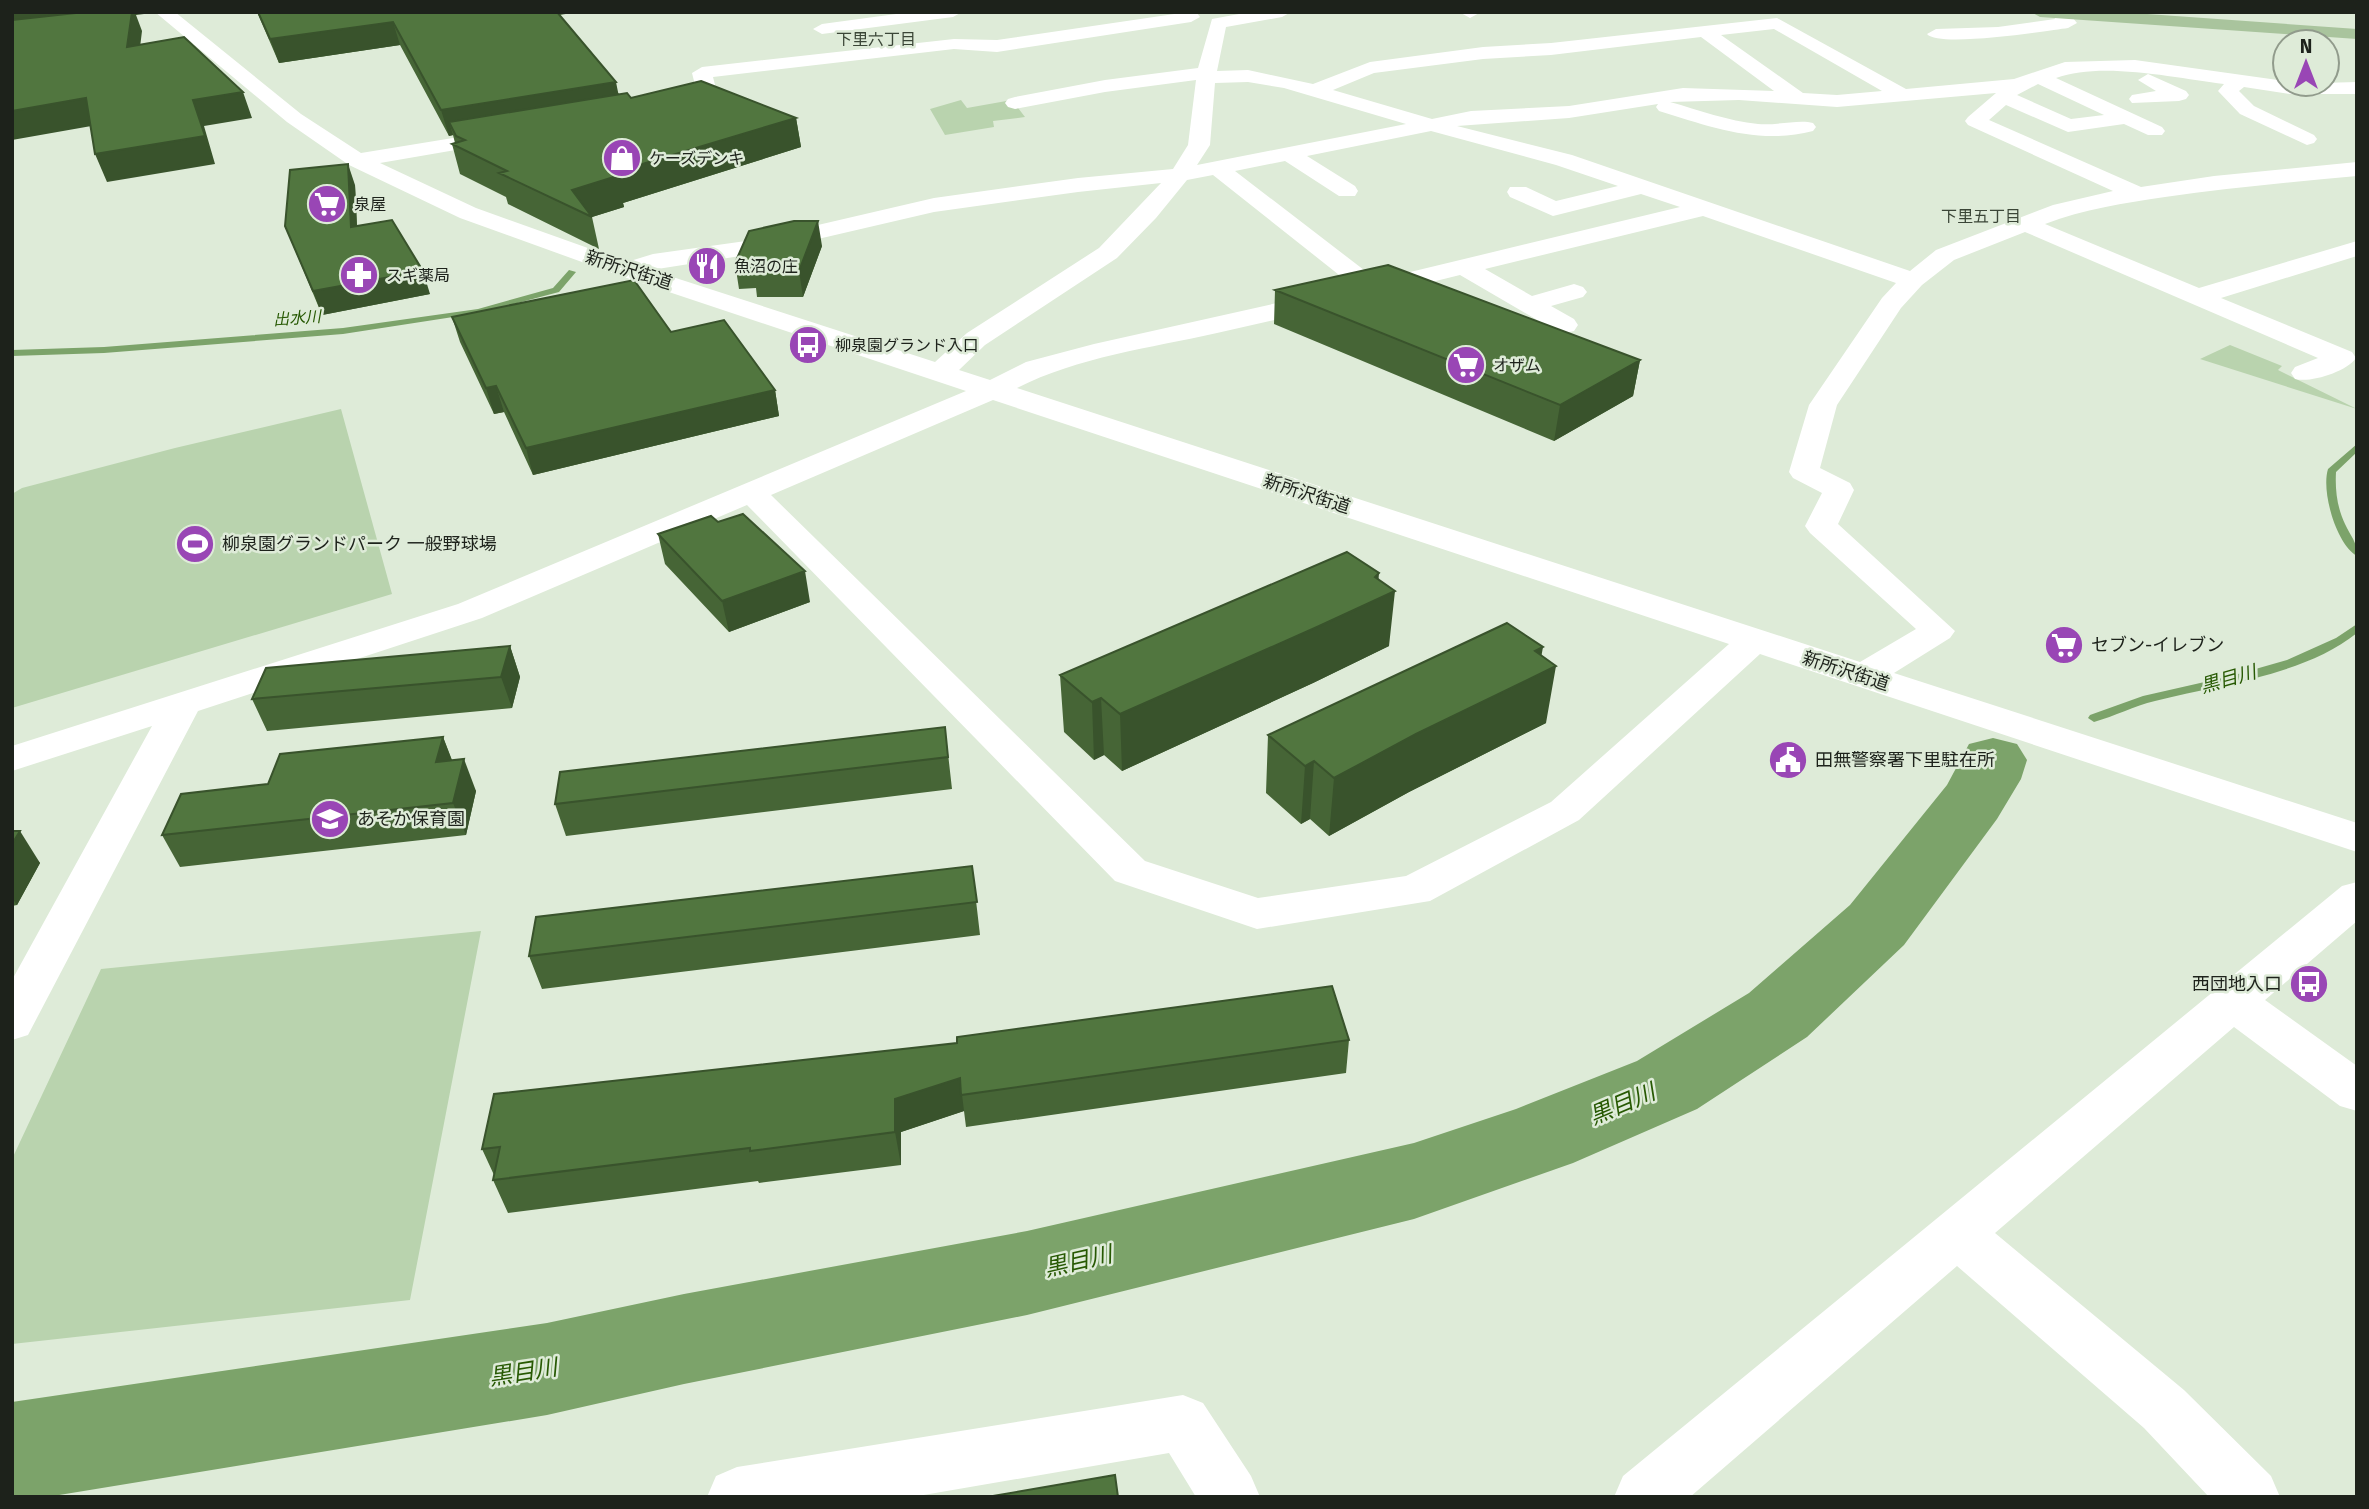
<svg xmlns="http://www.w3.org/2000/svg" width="2369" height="1509" font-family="'Fira Sans','Noto Sans JP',sans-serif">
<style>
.green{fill:#b9d3ae}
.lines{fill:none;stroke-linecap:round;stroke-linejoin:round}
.stream{fill:#7ca36a;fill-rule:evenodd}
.river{fill:#7ca36a;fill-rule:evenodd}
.minor{fill:#fff;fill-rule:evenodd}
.major{fill:#a9c49d;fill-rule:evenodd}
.wall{fill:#466536}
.shaded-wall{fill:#39532c}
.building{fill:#51763f;stroke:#39532c;stroke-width:2}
.labels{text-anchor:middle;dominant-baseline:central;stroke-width:5;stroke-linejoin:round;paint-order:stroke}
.far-neighbourhood-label{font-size:16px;fill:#3b4637;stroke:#deebd8}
.far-poi-label{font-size:16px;fill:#1d221b;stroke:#deebd8;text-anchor:start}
.far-water-label{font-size:16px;font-style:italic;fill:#275903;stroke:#deebd8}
.street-label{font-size:18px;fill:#1d221b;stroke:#deebd8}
.poi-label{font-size:18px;fill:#1d221b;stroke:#deebd8;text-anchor:start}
.water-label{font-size:19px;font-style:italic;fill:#275903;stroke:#deebd8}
.near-water-label{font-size:23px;font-style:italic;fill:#275903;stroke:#deebd8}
</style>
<rect width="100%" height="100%" fill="#deebd8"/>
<path class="green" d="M961,100L967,108L1012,100L1025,117L993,121L994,127L945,135L930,109Z
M2230,345L2282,366L2278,370L2357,409L2200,359Z
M341,409L392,594L12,708V494L22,488L175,448Z
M481,931L410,1300L12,1344V1159L101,969Z"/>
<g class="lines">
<path class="stream" d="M569,270L576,272L559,292L479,313L343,334L104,353L12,356V350L104,347L343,328L478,309L553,288Z
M2357,444V452L2336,472C2335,490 2337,507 2345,524C2351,537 2357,541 2357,556C2336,544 2321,491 2328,469Z
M2357,624V633C2303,676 2220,684 2155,701C2134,706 2115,716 2094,722L2088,718L2090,715L2143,696L2231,676L2287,660L2336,638Z"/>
<path class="river" d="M1993,738L2017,744L2027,760L2021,779L1997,819L1904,945L1807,1037L1697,1109L1573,1163L1414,1219L1027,1315L684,1384L547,1415L47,1497H12V1402L547,1323L684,1294L1027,1231L1414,1143L1516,1109L1637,1061L1749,993L1850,905L1947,785L1969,744Z"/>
<path class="minor" d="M155,12H175L301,114L361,153L502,130L509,132L512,136L509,140L502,142L380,163L476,208L627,262L653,254L753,240L934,198L1078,178L1173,169L1188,145L1196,80L1105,92L1015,109L1008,107L1005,103L1008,99L1015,97L1105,80L1198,68L1212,19L1250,12H1291L1282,17L1226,27L1217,71L1248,70L1313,84L1370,62L1483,47L1551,43L1777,18L1906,89L2014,79L2065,62L2135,60L2285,81V84L2357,82V94H2290L2244,87L2239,91L2254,106L2314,135L2317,139L2314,143L2307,145L2240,114L2218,91L2224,84C2176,78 2101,61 2056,78L2162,127L2165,131L2162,135H2148L2124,124L2068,132L2006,105L1989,120L2141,187L2214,176L2357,162V176C2293,182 2229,188 2165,197C2124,203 2084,209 2045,224L2199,288L2357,241V256L2221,298L2352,352L2356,358C2346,372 2311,383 2295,379L2291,373L2295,367L2318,358L2025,232L1954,260L1922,285L1901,308L1837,405L1820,468L1850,483L1854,490L1838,524L1955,631L1950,638L1894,673L2357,823V852L1760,654L1579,820L1430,901L1257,929L1115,881L747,505L482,618L198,711L28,1035L12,1040V980L152,726L12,771V746L458,604L966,391L618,275L460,218L349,165L287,122ZM1774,29L1882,91L1837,95L1803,93L1721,35ZM1701,37L1774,91L1683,88L1569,106L1471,111L1432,119L1333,90L1374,73L1483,59L1551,55ZM1248,82L1284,88L1406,124L1197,165L1210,145L1215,83ZM2038,84L2104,115L2071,119L2017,95ZM1996,93L1968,117L1965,121L1968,125L2113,191L2053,205L1936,250L1910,271L1572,155L1457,126L1569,118L1658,104L1656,107L1659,111C1711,127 1759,145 1813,131L1816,127L1813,123C1799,119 1775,126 1758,124C1728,121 1699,110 1670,102L1739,100L1837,107ZM1431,131L1556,165L1618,186L1556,201L1526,187H1510L1507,192L1510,197L1553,216L1641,194L1680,207L1377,280L1235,171L1285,161L1339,196H1355L1358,191L1355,186L1307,156ZM1213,175L1353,286L1094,344L1026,362L990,380L959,370L985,345L1117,258L1156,218L1187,180ZM1161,183L1099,248L967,333L935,362L651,270L753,254L934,212L1078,192ZM1703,216L1896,283L1882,298L1809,405L1789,472L1793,478L1822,493L1805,526L1810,533L1916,629L1860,662L1017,388C1078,357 1150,348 1217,333C1298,315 1379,295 1460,275L1556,331L1565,333L1574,331L1578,325L1574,319L1551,306L1583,297L1587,292L1583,287L1574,284L1532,296L1485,269ZM993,400L1729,644L1551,802L1406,876L1258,898L1145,861L771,495Z
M911,12H962L953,17L822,34L813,29L822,24Z
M1188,12L1197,13L1200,17L1191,22L997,52L954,49L713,77L719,101L716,105L676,113L669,111L666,107L669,103L698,97L692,73L702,67L954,39L997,40Z
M1481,12L1470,18L1461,13L1462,12Z
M2052,12H2068L2077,23L2068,28C2046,31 1939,48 1927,34L1936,29L1998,27L2055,19Z
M2148,74L2186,91L2189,95L2186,99L2179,101L2132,103L2129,99L2132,95L2156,91L2138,80Z
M2357,882V921L2265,1000L2357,1066V1111L2340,1106L2234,1027L1995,1233L2184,1390L2271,1476L2280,1497H2209L2144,1428L1957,1266L1690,1497H1614L1623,1476L2342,886Z
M1183,1395L1203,1403L1251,1476L1260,1497H1196L1169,1453L912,1497H707L716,1476L737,1467Z"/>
<path class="major" d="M2031,12H2119L2357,29V39L2040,17Z"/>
</g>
<path class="wall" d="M257,12H579L559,15L619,94L631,98L796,118L801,147L623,203L624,207L592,217L599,249L508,204L506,197L460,174L452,144L455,143L453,135L449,136L400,45L279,63Z
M355,185L357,226L430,294L322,315L285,226Z
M822,246L803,297H757L756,288L739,289L735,263Z
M1275,290L1640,360L1633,396L1554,441L1274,324Z
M452,317L671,332L775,390L779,416L533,475L504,412L494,414L460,342Z
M658,534L810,602L729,632L665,564Z
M1378,580L1389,646L1313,683L1122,771L1104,755L1094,760L1064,732L1060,675Z
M510,646L520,677L512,708L267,731L252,699Z
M1542,656L1546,723L1409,792L1329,836L1310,819L1301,824L1266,793L1268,735Z
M945,727L952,789L566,836L555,804Z
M443,737L452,760L476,791L466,835L180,867L162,835L268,784Z
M12,831L40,863L17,905L12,906Z
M972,866L980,935L542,989L529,956Z
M1349,1040L1346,1073L966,1127L964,1111L901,1132V1165L759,1183L758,1181L508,1213L493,1180L494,1175L482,1149Z"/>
<path class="shaded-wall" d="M12,12H143L144,14L136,15L142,31L137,72L127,47L12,31Z
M547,12H579L547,16Z
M393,22L400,45L279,63L270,39Z
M616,82L621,107L449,122L453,135L449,136L441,110Z
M243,92L252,118L204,126L215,164L107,182L95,154L193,100Z
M86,98L97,125L12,140V111Z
M796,118L801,147L623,203L624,207L592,217L572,190L612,173Z
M348,164L355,185L358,249L351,227Z
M818,221L822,246L803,297L799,271Z
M423,271L430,294L322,315L313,291Z
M1640,360L1633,396L1554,441L1560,405Z
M496,386L504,412L494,414L486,388Z
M775,390L779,416L533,475L526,448Z
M805,571L810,602L729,632L722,601Z
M1379,573L1377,599L1395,591L1389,646L1313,683L1122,771L1120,714L1375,577Z
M510,646L520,677L512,708L501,677Z
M1543,647L1538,675L1556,666L1546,723L1409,792L1329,836L1334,778L1535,651Z
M1101,698L1104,755L1094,760L1092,702Z
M443,737L455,769L436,762Z
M464,759L476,791L466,835L453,803Z
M1314,761L1310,819L1301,824L1305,766Z
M20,831L40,863L17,905L12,898V844Z
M960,1078L964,1111L901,1132V1165L895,1132V1099Z"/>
<path class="building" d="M85,12H132L127,47L184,37L243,92L193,100L205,136L95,154L86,98L12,111V20Z
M258,12H557L616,82L441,110L393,22L270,39Z
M701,81L796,118L612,173L617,176L572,190L592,217L499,173L507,171L452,144L465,140L456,136L449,122L627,93L631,98Z
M348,164L351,227L392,220L423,271L313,291L285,226L290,170Z
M794,221H818L799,271H752L756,263H735L749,231Z
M1388,265L1640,360L1560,405L1275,290Z
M634,280L671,332L724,320L775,390L526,448L496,386L486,388L452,317Z
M743,514L805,571L722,601L658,534L711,516L718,522Z
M1347,552L1379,573L1375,577L1395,591L1317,627L1120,714L1101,698L1092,702L1060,675Z
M1507,623L1543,647L1535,651L1556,666L1416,734L1334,778L1314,761L1305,766L1268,735Z
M510,646L501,677L252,699L266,668Z
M945,727L948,757L555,804L560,772Z
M443,737L436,762L464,759L453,803L162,835L181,794L268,784L280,754Z
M12,831H20L12,844Z
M972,866L977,902L529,956L536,917Z
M1332,986L1349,1040L961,1095L960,1078L895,1099V1132L750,1151V1148L493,1180L500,1147L482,1149L494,1094L957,1043V1037Z
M1115,1475L1118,1497H987Z"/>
<defs>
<g id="shop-disc" transform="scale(2.0125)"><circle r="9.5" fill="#9946b5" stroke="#deebd8"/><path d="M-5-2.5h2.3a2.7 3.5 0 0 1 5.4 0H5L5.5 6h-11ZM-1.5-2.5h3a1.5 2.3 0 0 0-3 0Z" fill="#fff"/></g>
<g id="supermarket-disc" transform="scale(2.0125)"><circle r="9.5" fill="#9946b5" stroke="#deebd8"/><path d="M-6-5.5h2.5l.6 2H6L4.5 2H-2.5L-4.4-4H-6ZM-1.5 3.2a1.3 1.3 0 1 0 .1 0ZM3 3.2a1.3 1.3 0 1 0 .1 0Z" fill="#fff"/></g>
<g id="restaurant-disc" transform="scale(2.0125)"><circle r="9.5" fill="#9946b5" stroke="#deebd8"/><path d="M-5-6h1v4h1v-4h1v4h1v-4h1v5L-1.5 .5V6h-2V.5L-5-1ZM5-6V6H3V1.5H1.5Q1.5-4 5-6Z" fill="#fff"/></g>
<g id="pharmacy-disc" transform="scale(2.0125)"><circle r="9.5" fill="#9946b5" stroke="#deebd8"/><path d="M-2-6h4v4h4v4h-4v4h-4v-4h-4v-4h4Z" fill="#fff"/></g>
<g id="bus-disc" transform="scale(2.0125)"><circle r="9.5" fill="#9946b5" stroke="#deebd8"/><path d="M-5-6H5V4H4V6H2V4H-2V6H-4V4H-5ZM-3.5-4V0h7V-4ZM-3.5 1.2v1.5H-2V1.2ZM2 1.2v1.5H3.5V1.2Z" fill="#fff"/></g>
<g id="stadium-disc" transform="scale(2.0125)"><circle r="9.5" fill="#9946b5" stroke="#deebd8"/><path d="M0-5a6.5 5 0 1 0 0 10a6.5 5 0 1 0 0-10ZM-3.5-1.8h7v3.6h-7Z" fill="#fff"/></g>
<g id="civic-disc" transform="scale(2.0125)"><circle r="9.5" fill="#9946b5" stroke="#deebd8"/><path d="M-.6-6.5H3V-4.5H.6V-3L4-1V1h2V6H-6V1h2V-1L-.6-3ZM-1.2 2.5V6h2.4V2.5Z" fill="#fff"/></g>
<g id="school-disc" transform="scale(2.0125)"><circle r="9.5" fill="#9946b5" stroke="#deebd8"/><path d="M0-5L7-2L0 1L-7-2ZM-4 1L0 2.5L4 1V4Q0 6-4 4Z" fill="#fff"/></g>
</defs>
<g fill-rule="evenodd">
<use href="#shop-disc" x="622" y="158"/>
<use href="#supermarket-disc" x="327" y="204"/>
<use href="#restaurant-disc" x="707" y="266"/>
<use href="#pharmacy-disc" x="359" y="275"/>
<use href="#bus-disc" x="808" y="345"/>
<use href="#supermarket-disc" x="1466" y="365"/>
<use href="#stadium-disc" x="195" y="544"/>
<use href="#supermarket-disc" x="2064" y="645"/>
<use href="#civic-disc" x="1788" y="760"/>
<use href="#school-disc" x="330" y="819"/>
<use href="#bus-disc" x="2309" y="984"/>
</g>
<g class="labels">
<g class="far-neighbourhood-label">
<text x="876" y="39">下里六丁目</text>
<text x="1981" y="216">下里五丁目</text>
</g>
<g class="far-poi-label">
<text x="649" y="158">ケーズデンキ</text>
<text x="354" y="204">泉屋</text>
<text x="734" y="266">魚沼の庄</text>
<text x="386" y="275">スギ薬局</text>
<text x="835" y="345">柳泉園グランド入口</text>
<text x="1493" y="365">オザム</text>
</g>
<g class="far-water-label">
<text transform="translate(297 318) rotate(-4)">出水川</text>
</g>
<g class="street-label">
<text transform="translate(629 270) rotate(18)">新所沢街道</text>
<text transform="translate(1307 494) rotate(18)">新所沢街道</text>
<text transform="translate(1846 671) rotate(18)">新所沢街道</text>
</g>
<g class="poi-label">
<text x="222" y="544">柳泉園グランドパーク 一般野球場</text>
<text x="2091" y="645">セブン-イレブン</text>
<text x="1815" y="760">田無警察署下里駐在所</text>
<text x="357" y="819">あそか保育園</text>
<text x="2282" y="984" text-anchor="end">西団地入口</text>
</g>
<g class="water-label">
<text transform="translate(2228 679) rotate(-16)">黒目川</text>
</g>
<g class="near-water-label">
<text transform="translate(1622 1104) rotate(-23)">黒目川</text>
<text transform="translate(1078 1261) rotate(-13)">黒目川</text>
<text transform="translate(523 1372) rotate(-9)">黒目川</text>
</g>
</g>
<rect width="2369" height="1509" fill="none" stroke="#1d221b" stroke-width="28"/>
<g transform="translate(2306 63)"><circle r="33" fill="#deebd8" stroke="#919b8c" stroke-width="2"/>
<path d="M0-5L12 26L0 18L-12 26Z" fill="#9946b5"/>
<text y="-10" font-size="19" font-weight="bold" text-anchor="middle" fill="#1d221b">N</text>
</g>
</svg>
